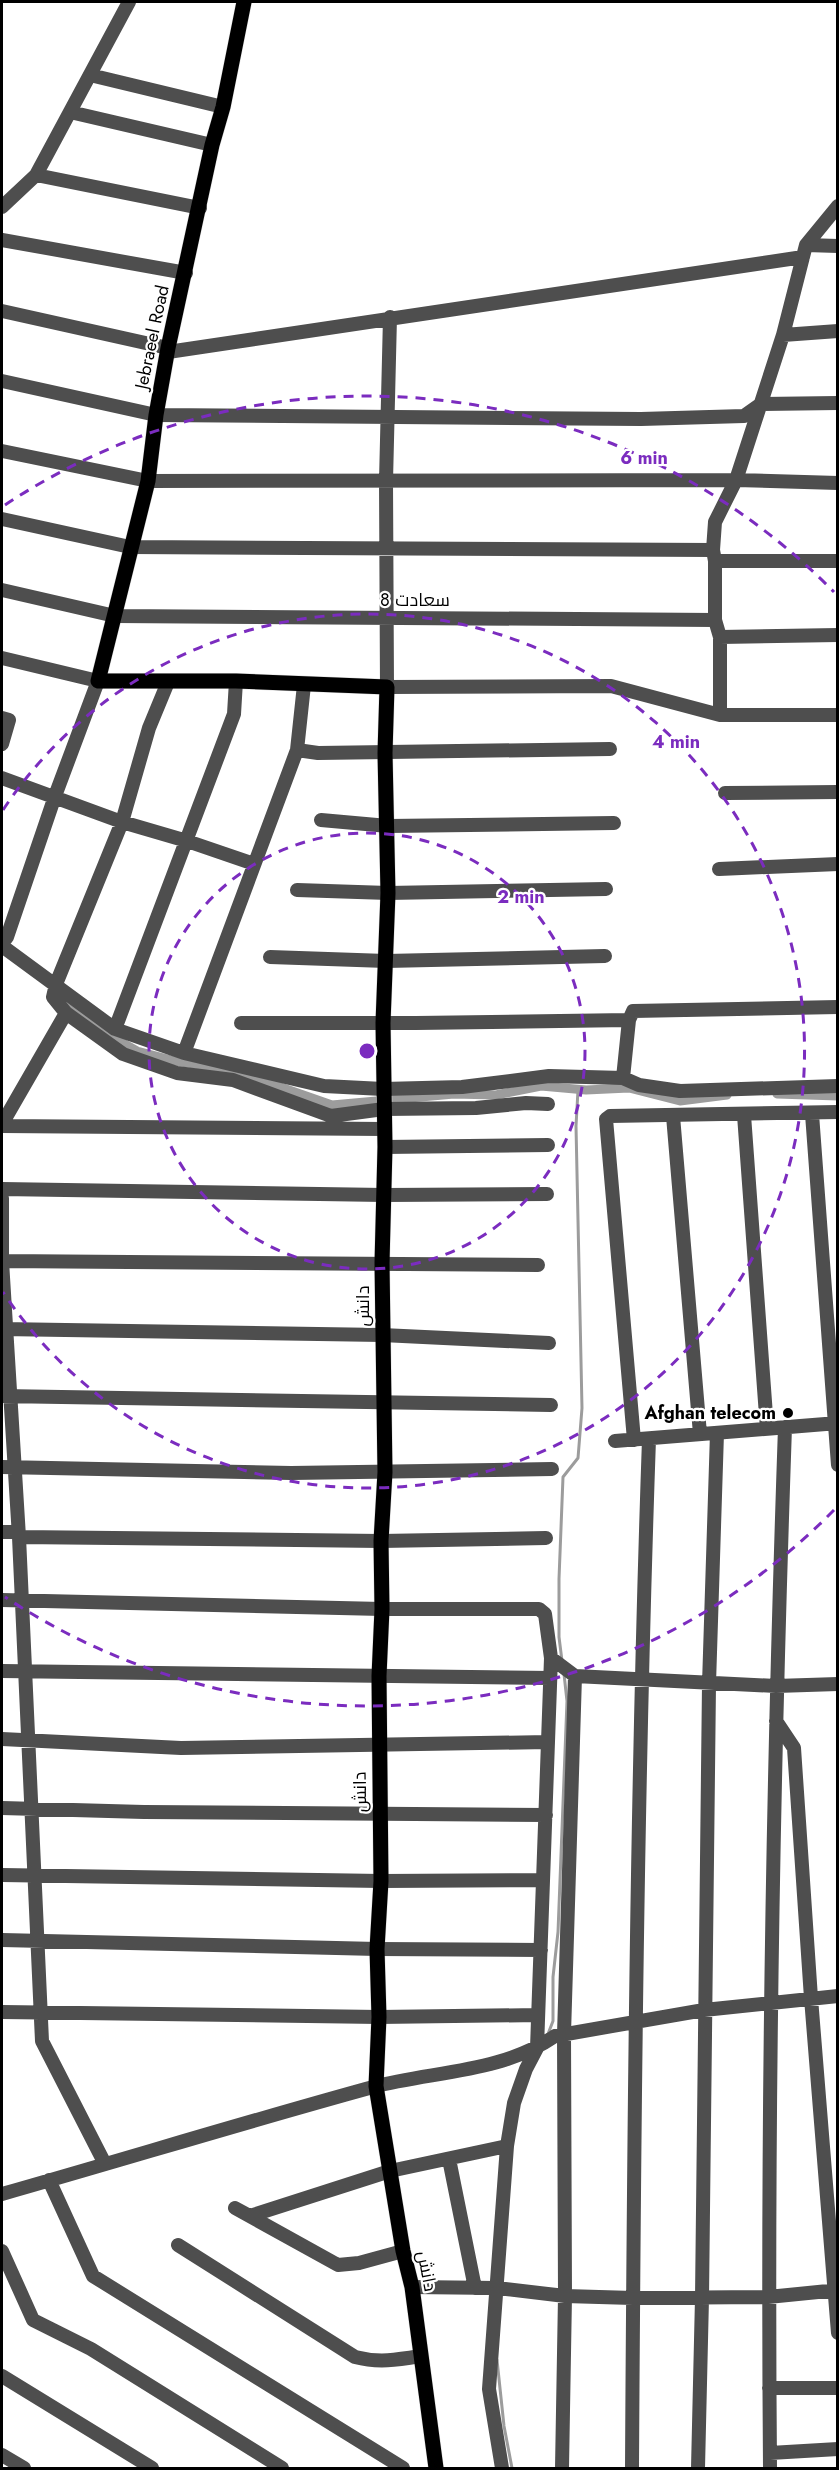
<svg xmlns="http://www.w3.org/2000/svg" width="839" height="2470" font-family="Jost,Cairo,sans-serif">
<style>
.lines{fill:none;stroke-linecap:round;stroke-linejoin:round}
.stream{stroke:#9c9c9c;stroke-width:3}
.canal{stroke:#9c9c9c;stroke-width:9}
.major-casing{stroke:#dbdbdb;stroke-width:16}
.minor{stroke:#4e4e4e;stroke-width:14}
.major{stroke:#000;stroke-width:15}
.ring{fill:none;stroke:#7b2cbf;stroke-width:3;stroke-dasharray:10 8}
.poi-dot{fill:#000;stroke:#fff;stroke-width:2}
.labels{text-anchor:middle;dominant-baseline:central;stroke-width:4.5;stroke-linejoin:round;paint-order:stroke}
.street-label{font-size:18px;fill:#000;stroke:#fff}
.poi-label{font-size:18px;font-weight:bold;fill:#000;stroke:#fff;text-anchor:end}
.centre{fill:#7b2cbf;stroke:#fff;stroke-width:3}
.ring-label{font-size:18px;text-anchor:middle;font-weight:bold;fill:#7b2cbf;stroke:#fff;stroke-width:4.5;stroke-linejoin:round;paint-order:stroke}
</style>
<rect width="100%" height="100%" fill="#fff"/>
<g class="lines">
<path class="stream" d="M562,1661L559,1637V1579L563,1477L578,1458L582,1408L576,1126L578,1090
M548,2034L553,2021V1977L558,1932L567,1701L564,1674
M497,2360L504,2426L512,2468"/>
<path class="canal" d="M62,998L103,1032L137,1051L175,1061L232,1070L332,1105L454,1094L496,1095L541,1086L586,1090L629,1088L680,1101L727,1095
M777,1094L838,1096"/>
<g class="major-casing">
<path id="major" d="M244,2L223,107L212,145L168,348L156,415L148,481L98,681H236L387,687L385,753L388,893L383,1023L385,1147L382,1263L385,1472L381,1541L382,1609L379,1676L381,1881L377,1949L379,2017L376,2086L403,2251L412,2287L436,2468"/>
</g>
<path class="minor" d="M90,75L223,107
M70,112L212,145
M36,175L200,208
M2,207L36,175L129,2
M2,240L186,273
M806,245L838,246
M2,311L168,348
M390,317L386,481L387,687L611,686L720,715H838
M783,335L838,331
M168,352L803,257
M2,381L156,415L641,419L744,416L761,404L838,403
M2,451L148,481L736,480L838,483
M2,519L130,547L713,550
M715,561H838
M2,590L115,616L715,620
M720,637L838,635
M2,658L98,681L55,796L7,937L2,944
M168,682L149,728L122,822L56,984L53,997L66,1013L123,1054L177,1073L233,1080L331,1116L384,1109L476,1108L526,1103L548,1104
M720,715V637L715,620V561L713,550L715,522L736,480L783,335L806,245L838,206
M2,718L9,720L2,744
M297,750L318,753L610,749
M2,778L122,822L187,841L254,864
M725,793L838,792
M321,820L388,826L614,823
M719,869L838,864
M297,890L388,893L606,889
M2,946L115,1029L184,1053L324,1086L383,1089L462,1087L549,1076L623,1078L639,1085L680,1091L838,1086
M270,957L386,961L605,956
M241,1023H416L629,1020
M115,1029L234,714L236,681
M184,1053L297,750L304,685
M623,1078L629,1020L633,1011L838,1007
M812,1114L838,1465
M744,1115L767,1429
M673,1116L700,1434
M2,1124L66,1013
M2,1126L384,1129
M385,1147L548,1145
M2,1189L384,1195L547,1194
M2,1198V1261L19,1537L42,2041L105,2164
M2,1261L538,1265
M2,1329L382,1335L549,1343
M2,1396L551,1405
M634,1440L606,1119L610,1116L838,1112
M615,1441L838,1423
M2,1467L291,1473L552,1469
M2,1532H18
M19,1537L381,1541L546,1538
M2,1600L382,1609H539L545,1614L551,1658L537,2048L526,2069L514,2103L507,2146L489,2389L502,2468
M551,1658L575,1676L776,1686L838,1684
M2,1671L550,1678
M776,1721L794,1748L811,1998L838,2333
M2,1739L181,1748L548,1742
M2,1808L144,1812L546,1815
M2,1875L381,1881L543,1880
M2,1940L377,1949L541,1950
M2,2012L379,2017L538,2015
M449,2159L475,2288
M49,2180L93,2276L403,2468
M2,2194C125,2159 249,2121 373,2087C434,2071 501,2073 555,2036L704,2010L838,1996
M235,2208L338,2265L359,2263L403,2251
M250,2216L390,2171L507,2146
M178,2245L355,2357C378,2363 397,2360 420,2356
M2,2251L33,2320L91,2349L282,2468
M412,2287L497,2288L565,2296L633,2298L768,2297L838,2290
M2,2376L152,2468
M769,2388H838
M770,2453L838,2449
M2,2455L24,2468
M562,2468L565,2296L564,2034L575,1676
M632,2468C634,2125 637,1782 649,1439
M698,2468L702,2298L709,1684L717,1433
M770,2468C767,2122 773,1774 785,1427"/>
<use href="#major" class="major"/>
</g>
<g class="ring">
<circle cx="367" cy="1051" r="218"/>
<path d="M3 810A437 437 0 1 1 3 1292"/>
<path d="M834 1510A655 655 0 0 1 5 1597M5 505A655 655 0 0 1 834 592"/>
</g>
<circle class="poi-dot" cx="788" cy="1413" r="6"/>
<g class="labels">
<g class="street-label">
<text transform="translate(152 337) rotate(-78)">Jebraeel Road</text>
<text x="415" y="600">سعادت 8</text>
<text transform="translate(363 1306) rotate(-90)">دانش</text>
<text transform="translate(360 1792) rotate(-91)">دانش</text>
<text transform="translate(427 2271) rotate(79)">دانش</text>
</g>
<g class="poi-label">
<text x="776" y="1413">Afghan telecom</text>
</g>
</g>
<circle cx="367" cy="1051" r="9" class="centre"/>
<g class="ring-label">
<text x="644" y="464">6 min</text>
<text x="676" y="748">4 min</text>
<text x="521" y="903">2 min</text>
</g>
<rect width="839" height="2470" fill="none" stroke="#000000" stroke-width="6"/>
</svg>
